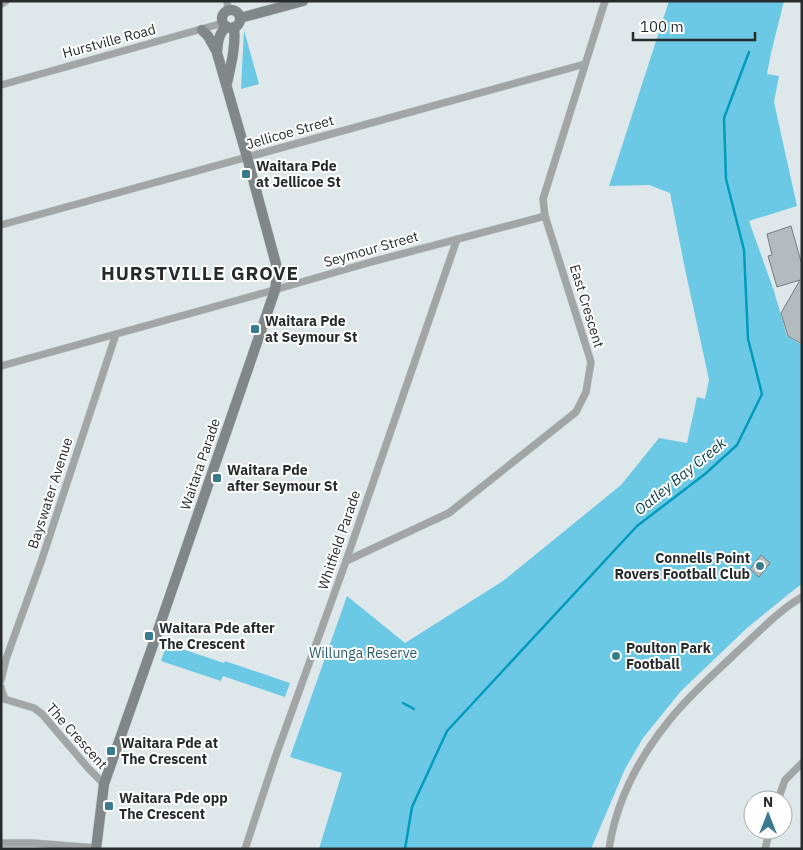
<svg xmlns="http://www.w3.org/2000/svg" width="803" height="850" font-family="'IBM Plex Sans',sans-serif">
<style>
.green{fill:#6cc9e6}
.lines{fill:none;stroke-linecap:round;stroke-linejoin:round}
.stream{stroke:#039bbd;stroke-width:2.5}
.building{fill:#b3bbbe;stroke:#767e81}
.street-casing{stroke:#bdc5c8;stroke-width:8}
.secondary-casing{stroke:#bdc5c8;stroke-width:11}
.street{stroke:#a2a5a6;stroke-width:7}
.secondary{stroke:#818688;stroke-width:10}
.poi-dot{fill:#3a7a8e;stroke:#fff;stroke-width:2}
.labels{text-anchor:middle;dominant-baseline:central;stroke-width:4;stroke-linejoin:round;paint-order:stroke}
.street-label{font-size:14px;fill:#272b2c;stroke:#fff}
.poi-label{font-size:14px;font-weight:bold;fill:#272b2c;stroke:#fff;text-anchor:start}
.park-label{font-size:14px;fill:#295b6a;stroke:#fff}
.water-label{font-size:15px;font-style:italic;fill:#063e4c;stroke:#fff}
.district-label{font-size:19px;font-weight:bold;letter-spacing:1px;fill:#272b2c;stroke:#fff}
</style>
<rect width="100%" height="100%" fill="#dee7ea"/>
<path class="green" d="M669,1H784L771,53L767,74L779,76L774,102L797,206L749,221L774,291L787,336L802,345V584L795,589L747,628L681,691L643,738L625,769L591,849H319L342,773L290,757L347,596L405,643L503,581L621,485L659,438L687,443L697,397L705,399L709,380L685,269L670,193L649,185L609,186Z
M244,30L259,84L241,89Z
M167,644L224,663L225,661L290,683L285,697L223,676L221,681L161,661Z"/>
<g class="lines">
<path class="stream" d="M403,703L414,709
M405,849L412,807L447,731L637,526L705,474L737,445L762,394L748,339L744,250L726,179L724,118L749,52"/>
</g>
<path class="building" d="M791,226L802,265V344L788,336L781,313L800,280L777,287L768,256L772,255L767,234Z
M761,555L770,563L759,577L750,569Z"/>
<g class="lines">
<g class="street-casing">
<path id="street" d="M227,1L228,10
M1,4L6,1
M1,85L223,23
M1,225L585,64
M1,366L267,292L371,262L545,216
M346,561L449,513L576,412L586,392L591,362L545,216L543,199L605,1
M1,680L6,659L41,562L116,334
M1,687L2,692L5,699
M1,698L34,708L42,714L89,769L104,784
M778,800L785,780L802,763
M1,843H33L96,848
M245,849L275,758L346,561L457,239
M609,849C616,802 639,758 668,722C687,697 715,673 738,651C758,633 778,611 802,597
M765,849L770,830"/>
</g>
<g class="secondary-casing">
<path id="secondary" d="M222 19a9 9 0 1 1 18 0a9 9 0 1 1-18 0Z
M240,18L303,1
M202,30L208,36L217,52
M227,83C231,65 236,46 234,27
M96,849L104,784L154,642L275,290L277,276L276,264L247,157L217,53C218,41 218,36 226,26"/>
</g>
<use href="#street" class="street"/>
<use href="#secondary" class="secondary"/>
</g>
<g class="poi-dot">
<rect x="241" y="169" width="10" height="10" rx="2.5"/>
<rect x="250" y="324" width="10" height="10" rx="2.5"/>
<rect x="212" y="473" width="10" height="10" rx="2.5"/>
<circle cx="760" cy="566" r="5"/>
<rect x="144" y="631" width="10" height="10" rx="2.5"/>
<circle cx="616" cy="656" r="5"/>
<rect x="106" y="746" width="10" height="10" rx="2.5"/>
<rect x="104" y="801" width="10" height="10" rx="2.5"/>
</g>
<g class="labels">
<g class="street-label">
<text transform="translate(109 41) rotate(-15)">Hurstville Road</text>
<text transform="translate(290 132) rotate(-16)">Jellicoe Street</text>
<text transform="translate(371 249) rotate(-16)">Seymour Street</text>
<text transform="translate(587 306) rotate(73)">East Crescent</text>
<text transform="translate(200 464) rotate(-71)">Waitara Parade</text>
<text transform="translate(50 493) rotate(-72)">Bayswater Avenue</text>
<text transform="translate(339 540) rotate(-71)">Whitfield Parade</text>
<text transform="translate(77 736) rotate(48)">The Crescent</text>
</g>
<g class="poi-label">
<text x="256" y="166">Waitara Pde<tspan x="256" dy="16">at Jellicoe St</tspan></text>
<text x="265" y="321">Waitara Pde<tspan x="265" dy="16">at Seymour St</tspan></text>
<text x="227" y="470">Waitara Pde<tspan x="227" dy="16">after Seymour St</tspan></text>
<text x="750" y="558" text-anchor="end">Connells Point<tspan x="750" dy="16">Rovers Football Club</tspan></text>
<text x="159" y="628">Waitara Pde after<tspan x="159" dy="16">The Crescent</tspan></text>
<text x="626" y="648">Poulton Park<tspan x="626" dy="16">Football</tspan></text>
<text x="121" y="743">Waitara Pde at<tspan x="121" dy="16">The Crescent</tspan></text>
<text x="119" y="798">Waitara Pde opp<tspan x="119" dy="16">The Crescent</tspan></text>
</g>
<g class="park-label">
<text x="363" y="653">Willunga Reserve</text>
</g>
<g class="water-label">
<text transform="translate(680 476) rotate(-39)">Oatley Bay Creek</text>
</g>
<g class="district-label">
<text x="200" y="273">HURSTVILLE GROVE</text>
</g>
</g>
<rect width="803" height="850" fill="none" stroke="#272b2c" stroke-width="5"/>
<g transform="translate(768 815)"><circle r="24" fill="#ffffff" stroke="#a9aaab"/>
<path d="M0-4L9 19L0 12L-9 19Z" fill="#3a7a8e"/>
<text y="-8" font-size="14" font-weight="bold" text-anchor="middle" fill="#272b2c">N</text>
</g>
<path d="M633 32v8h122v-8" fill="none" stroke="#272b2c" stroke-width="2.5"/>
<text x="640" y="32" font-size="15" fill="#272b2c" stroke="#ffffff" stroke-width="4" paint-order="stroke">100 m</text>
</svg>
